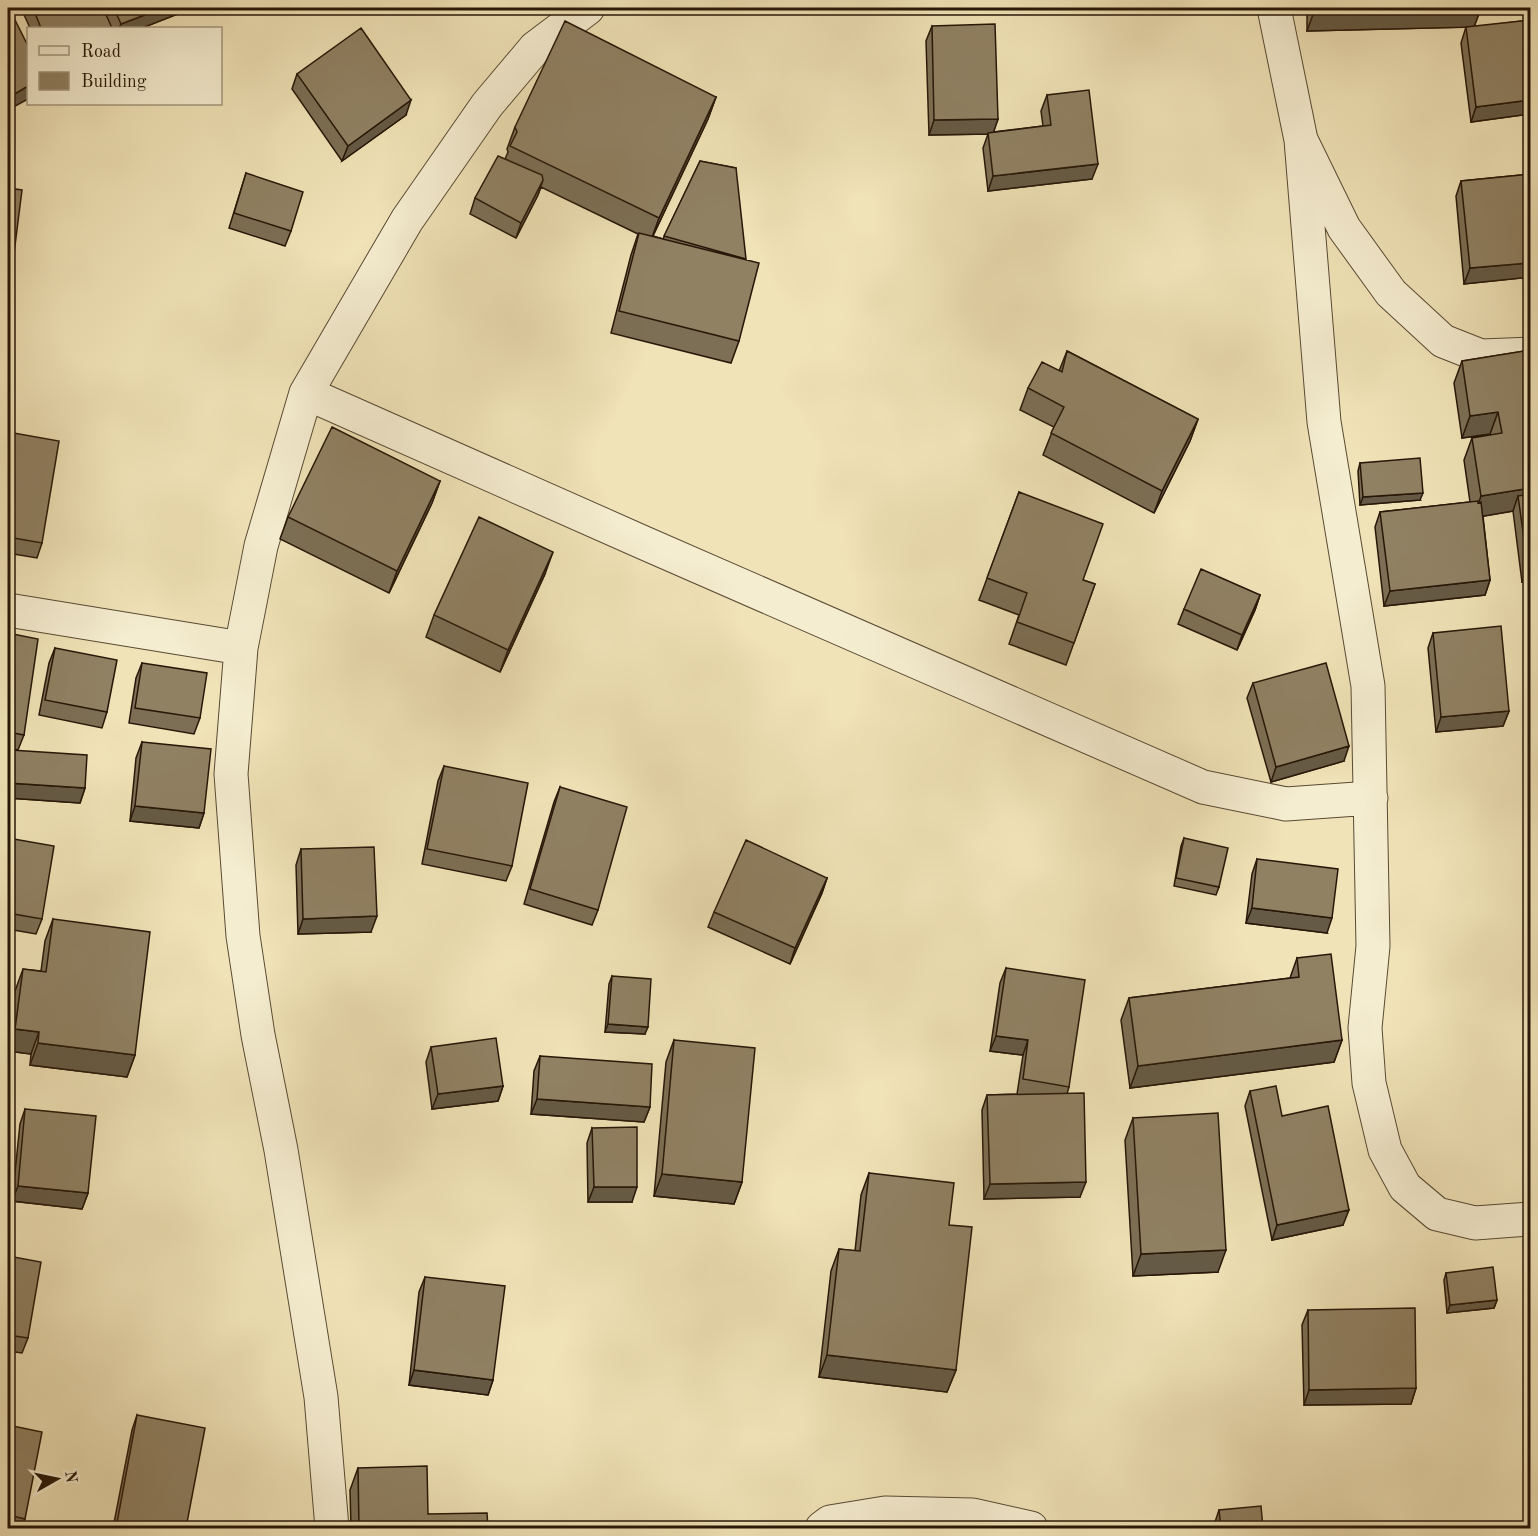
<svg xmlns="http://www.w3.org/2000/svg" width="1538" height="1536" font-family="'Old Standard TT',serif">
<style>
.lines{fill:none;stroke-linecap:round;stroke-linejoin:round}
.minor-casing{stroke:#594a34;stroke-width:35}
.minor{stroke:#f5edd0;stroke-width:33}
.wall{fill:#7c6f55;stroke:#271708;stroke-width:1.5}
.shaded-wall{fill:#655a45;stroke:#271708;stroke-width:1.5}
.building{fill:#908163;stroke:#271708;stroke-width:1.5}
</style>
<rect width="100%" height="100%" fill="#f0e3b7"/>
<filter id="stains"><feTurbulence type="fractalNoise" baseFrequency=".00333" numOctaves="4"/><feColorMatrix values="0 0 0 0 .2 0 0 0 0 .09 0 0 0 0 .02 0 0 0 .5 -.17"/></filter>
<radialGradient id="worn" r=".72"><stop offset=".6" stop-color="#630" stop-opacity="0"/><stop offset="1" stop-color="#630" stop-opacity=".3"/></radialGradient>
<g class="lines">
<g class="minor-casing">
<path id="minor" d="M1274,8L1301,140L1344,228L1391,293L1443,341L1481,356L1530,354
M1301,140L1324,422L1368,686L1373,946L1365,1028L1369,1083L1385,1150L1405,1187L1437,1214L1475,1223L1530,1219
M306,393L642,542L1203,787L1286,804L1371,798
M8,610L241,648
M332,1528L321,1397L281,1150L258,1035L243,936L231,774L241,648L261,546L306,393L407,220L487,105L535,48L588,8
M822,1528L830,1522L885,1513L973,1515L1031,1528"/>
</g>
<use href="#minor" class="minor"/>
</g>
<path class="wall" d="M21,8H185L183,12L142,28H30Z
M1307,8H1481L1474,27L1530,20V114L1471,122L1461,43L1466,27H1467L1307,31Z
M932,26L998,119L993,132L1043,126L1041,111L1047,95L1092,179L988,191L983,148L988,134L929,135L926,41Z
M297,74L406,115L342,161L292,89Z
M716,97L708,119L653,236L663,239L700,161L736,168L739,341L731,363L611,333L631,255L638,234L541,187L538,195L516,238L470,214L475,198L505,159L508,152L507,149L515,127Z
M246,173L291,231L285,246L229,228Z
M1530,174V277L1464,284L1456,196L1461,181Z
M1530,350V581L1522,582L1513,511L1483,516L1490,580L1485,595L1384,606L1375,527L1380,512L1470,502L1464,460L1472,438L1491,435L1490,434L1462,438L1454,383L1462,361Z
M1067,351L1198,419L1190,441L1154,513L1043,455L1054,427L1020,410L1028,388L1059,371Z
M8,432L42,543L37,558L8,553Z
M1360,463L1420,500L1360,505L1358,471Z
M440,481L432,503L389,593L280,539L288,517Z
M1019,492L1083,580L1095,584L1066,665L1009,644L1019,615L979,600Z
M545,574L500,672L426,637L434,615Z
M1260,595L1255,610L1237,650L1178,624L1184,609Z
M8,633L24,735L18,750L8,748Z
M1433,633L1509,711L1503,726L1436,732L1428,648Z
M55,648L107,712L102,728L39,715L49,663Z
M142,663L200,718L194,734L129,723L136,678Z
M1253,683L1344,761L1271,782L1247,698Z
M142,742L204,813L199,828L130,821L136,758Z
M11,750L85,788L80,803L8,798V758Z
M444,766L512,866L506,881L422,864L438,781Z
M560,787L598,910L592,925L524,904L554,802Z
M8,838L42,919L36,934L8,929Z
M1184,838L1219,887L1216,895L1174,886L1181,846Z
M301,849L371,932L298,934L296,865Z
M1257,859L1327,933L1246,923L1252,874Z
M827,878L822,893L790,964L708,927L714,912Z
M53,919L135,1055L127,1077L30,1065L31,1054L8,1051L15,991L23,969L41,971L45,941Z
M1297,958L1342,1040L1334,1062L1130,1088L1121,1020L1129,998L1290,978Z
M1006,968L1069,1087L1067,1094L1080,1197L984,1199L982,1110L987,1095L1017,1094L1023,1055L990,1051L1000,983Z
M612,976L645,1034L605,1032L609,984Z
M674,1040L742,1182L734,1204L654,1196L666,1062Z
M431,1047L503,1086L498,1101L432,1109L426,1062Z
M540,1056L650,1107L644,1122L531,1114L534,1071Z
M1250,1091L1282,1116L1343,1225L1272,1240L1245,1106Z
M25,1109L88,1193L82,1209L12,1201L20,1124Z
M1133,1118L1218,1272L1133,1276L1125,1140Z
M592,1128L632,1202H588L587,1143Z
M869,1173L949,1225L956,1370L947,1392L819,1377L831,1271L839,1249L855,1251L861,1195Z
M8,1256L28,1338L22,1353L8,1351Z
M1446,1273L1497,1300L1494,1308L1447,1313L1444,1280Z
M425,1277L493,1380L488,1395L409,1385L419,1292Z
M1308,1310L1416,1388L1411,1404L1304,1405L1302,1325Z
M137,1415L186,1528H113L132,1430Z
M8,1425L25,1519L21,1528H8Z
M358,1468L428,1514L488,1528H351L350,1490Z
M1219,1510L1263,1528H1214V1525Z"/>
<path class="shaded-wall" d="M163,8H185L183,12L142,28H119L121,24Z
M1374,8H1481L1474,27L1307,31L1315,9Z
M28,86V99L8,110V98Z
M716,97L708,119L651,240L659,218Z
M411,100L406,115L342,161L348,146Z
M1530,100V114L1471,122L1476,107Z
M998,119L993,134L929,135L934,120Z
M1098,164L1092,179L988,191L993,176Z
M543,180L538,195L516,238L521,223Z
M1530,263V277L1464,284L1470,268Z
M1498,412L1490,434L1462,438L1470,416Z
M1198,419L1190,441L1154,513L1162,491Z
M440,481L432,503L389,593L397,571Z
M1530,488V508L1518,496L1513,511L1473,518L1481,496Z
M1423,493L1420,500L1360,505L1363,497Z
M553,552L545,574L500,672L508,650Z
M1528,567H1530V581L1522,582Z
M1490,580L1485,595L1384,606L1390,591Z
M1260,595L1255,610L1237,650L1242,635Z
M1509,711L1503,726L1436,732L1441,717Z
M1349,746L1344,761L1271,782L1276,767Z
M8,783L85,788L80,803L8,798Z
M135,806L204,813L199,828L130,821Z
M827,878L822,893L790,964L795,948Z
M1252,908L1332,918L1327,933L1246,923Z
M377,916L371,932L298,934L303,919Z
M608,1024L648,1027L645,1034L605,1032Z
M15,1029L39,1032L31,1054L8,1051Z
M996,1036L1028,1040L1023,1055L990,1051Z
M1342,1040L1334,1062L1130,1088L1138,1066Z
M38,1043L135,1055L127,1077L30,1065Z
M503,1086L498,1101L432,1109L438,1094Z
M537,1099L650,1107L644,1122L531,1114Z
M662,1174L742,1182L734,1204L654,1196Z
M1086,1182L1080,1197L984,1199L990,1184Z
M18,1186L88,1193L82,1209L12,1201Z
M594,1187H637L632,1202H588Z
M1349,1210L1343,1225L1272,1240L1277,1225Z
M1226,1250L1218,1272L1133,1276L1141,1254Z
M1497,1300L1494,1308L1447,1313L1450,1305Z
M827,1355L956,1370L947,1392L819,1377Z
M414,1370L493,1380L488,1395L409,1385Z
M1416,1388L1411,1404L1304,1405L1309,1390Z"/>
<path class="building" d="M8,8H9L28,46V86L8,98Z
M33,8H103L112,28H41Z
M114,8H163L121,24Z
M1315,8H1374L1315,9Z
M1530,20V100L1476,107L1466,27Z
M565,21L716,97L659,218L510,146L517,132L515,127Z
M995,24L998,119L934,120L932,26Z
M361,28L411,100L348,146L297,74Z
M1089,90L1098,164L993,176L988,133L1051,125L1047,95Z
M498,156L542,175L543,180L521,223L475,198Z
M700,161L736,168L746,259L664,236Z
M246,173L303,192L291,231L234,213Z
M1530,174V263L1470,268L1461,181Z
M8,188L22,190L8,301Z
M639,233L759,263L739,341L619,311Z
M1530,350V488L1481,496L1472,438L1502,433L1498,412L1470,416L1462,361Z
M1067,351L1198,419L1162,491L1051,433L1064,407L1028,388L1042,362L1062,372Z
M332,427L440,481L397,571L288,517Z
M8,432L59,441L42,543L8,537Z
M1420,458L1423,493L1363,497L1360,463Z
M1019,492L1103,524L1083,580L1095,584L1074,643L1017,622L1027,593L987,578Z
M1530,494V567H1528L1518,496Z
M1478,501V503L1481,502L1490,580L1390,591L1380,512Z
M479,517L553,552L508,650L434,615Z
M1201,569L1260,595L1242,635L1184,609Z
M1501,626L1509,711L1441,717L1433,633Z
M8,633L38,639L24,735L8,732Z
M55,648L117,660L107,712L45,700Z
M142,663L207,673L200,718L135,708Z
M1326,663L1349,746L1276,767L1253,683Z
M142,742L211,749L204,813L135,806Z
M11,750L87,755L85,788L8,783Z
M444,766L528,783L512,866L427,849Z
M560,787L627,807L598,910L530,889Z
M8,838L54,846L42,919L8,913Z
M1184,838L1228,848L1219,887L1176,878Z
M746,840L827,878L795,948L714,912Z
M374,847L377,916L303,919L301,849Z
M1257,859L1338,869L1332,918L1252,908Z
M53,919L150,932L135,1055L38,1043L39,1032L15,1029L23,969L46,972Z
M1331,954L1342,1040L1138,1066L1129,998L1299,977L1297,958Z
M1006,968L1085,980L1069,1087L1023,1079L1028,1040L996,1036Z
M612,976L651,979L648,1027L608,1024Z
M496,1038L503,1086L438,1094L431,1047Z
M674,1040L755,1048L742,1182L662,1174Z
M540,1056L652,1064L650,1107L537,1099Z
M1276,1086L1282,1116L1328,1106L1349,1210L1277,1225L1250,1091Z
M1084,1093L1086,1182L990,1184L987,1095Z
M25,1109L96,1116L88,1193L18,1186Z
M1218,1113L1226,1250L1141,1254L1133,1118Z
M637,1127V1187H594L592,1128Z
M869,1173L954,1183L949,1225L972,1227L956,1370L827,1355L839,1249L860,1251Z
M8,1256L41,1262L28,1338L8,1335Z
M1493,1267L1497,1300L1450,1305L1446,1273Z
M425,1277L505,1286L493,1380L414,1370Z
M1415,1308L1416,1388L1309,1390L1308,1310Z
M137,1415L205,1428L186,1528H116Z
M8,1425L42,1432L25,1519L8,1515Z
M427,1466L428,1514L487,1513L488,1528H359L358,1468Z
M1261,1506L1263,1528H1221L1219,1510Z"/>
<rect width="1538" height="1536" fill="none" stroke="#f0e3b7" stroke-width="30"/>
<rect x="9" y="9" width="1520" height="1518" fill="none" stroke="#271708" stroke-width="3"/>
<rect x="15" y="15" width="1508" height="1506" fill="none" stroke="#271708" stroke-width="1.5"/>
<rect x="27" y="27" width="195" height="78" fill="#f5edd0" stroke="#a39780" stroke-width="1.5"/>
<rect x="39" y="46" width="30" height="9" fill="#f5edd0" stroke="#a39780" stroke-width="1.5"/>
<text x="81" y="57" font-size="18" fill="#271708">Road</text>
<rect x="39" y="72" width="30" height="18" fill="#908163" stroke="#a39780" stroke-width="1.5"/>
<text x="81" y="87" font-size="18" fill="#271708">Building</text>
<g transform="translate(57 1479) rotate(81)" stroke="#f5edd0" stroke-width="4.5" paint-order="stroke">
<path d="M0-4.5L10 22L0 15L-10 22Z" fill="#271708"/>
<text y="-9" font-size="16" font-weight="bold" text-anchor="middle" fill="#271708">N</text>
</g>
<rect width="100%" height="100%" filter="url(#stains)"/>
<rect width="100%" height="100%" fill="url(#worn)"/>
</svg>
